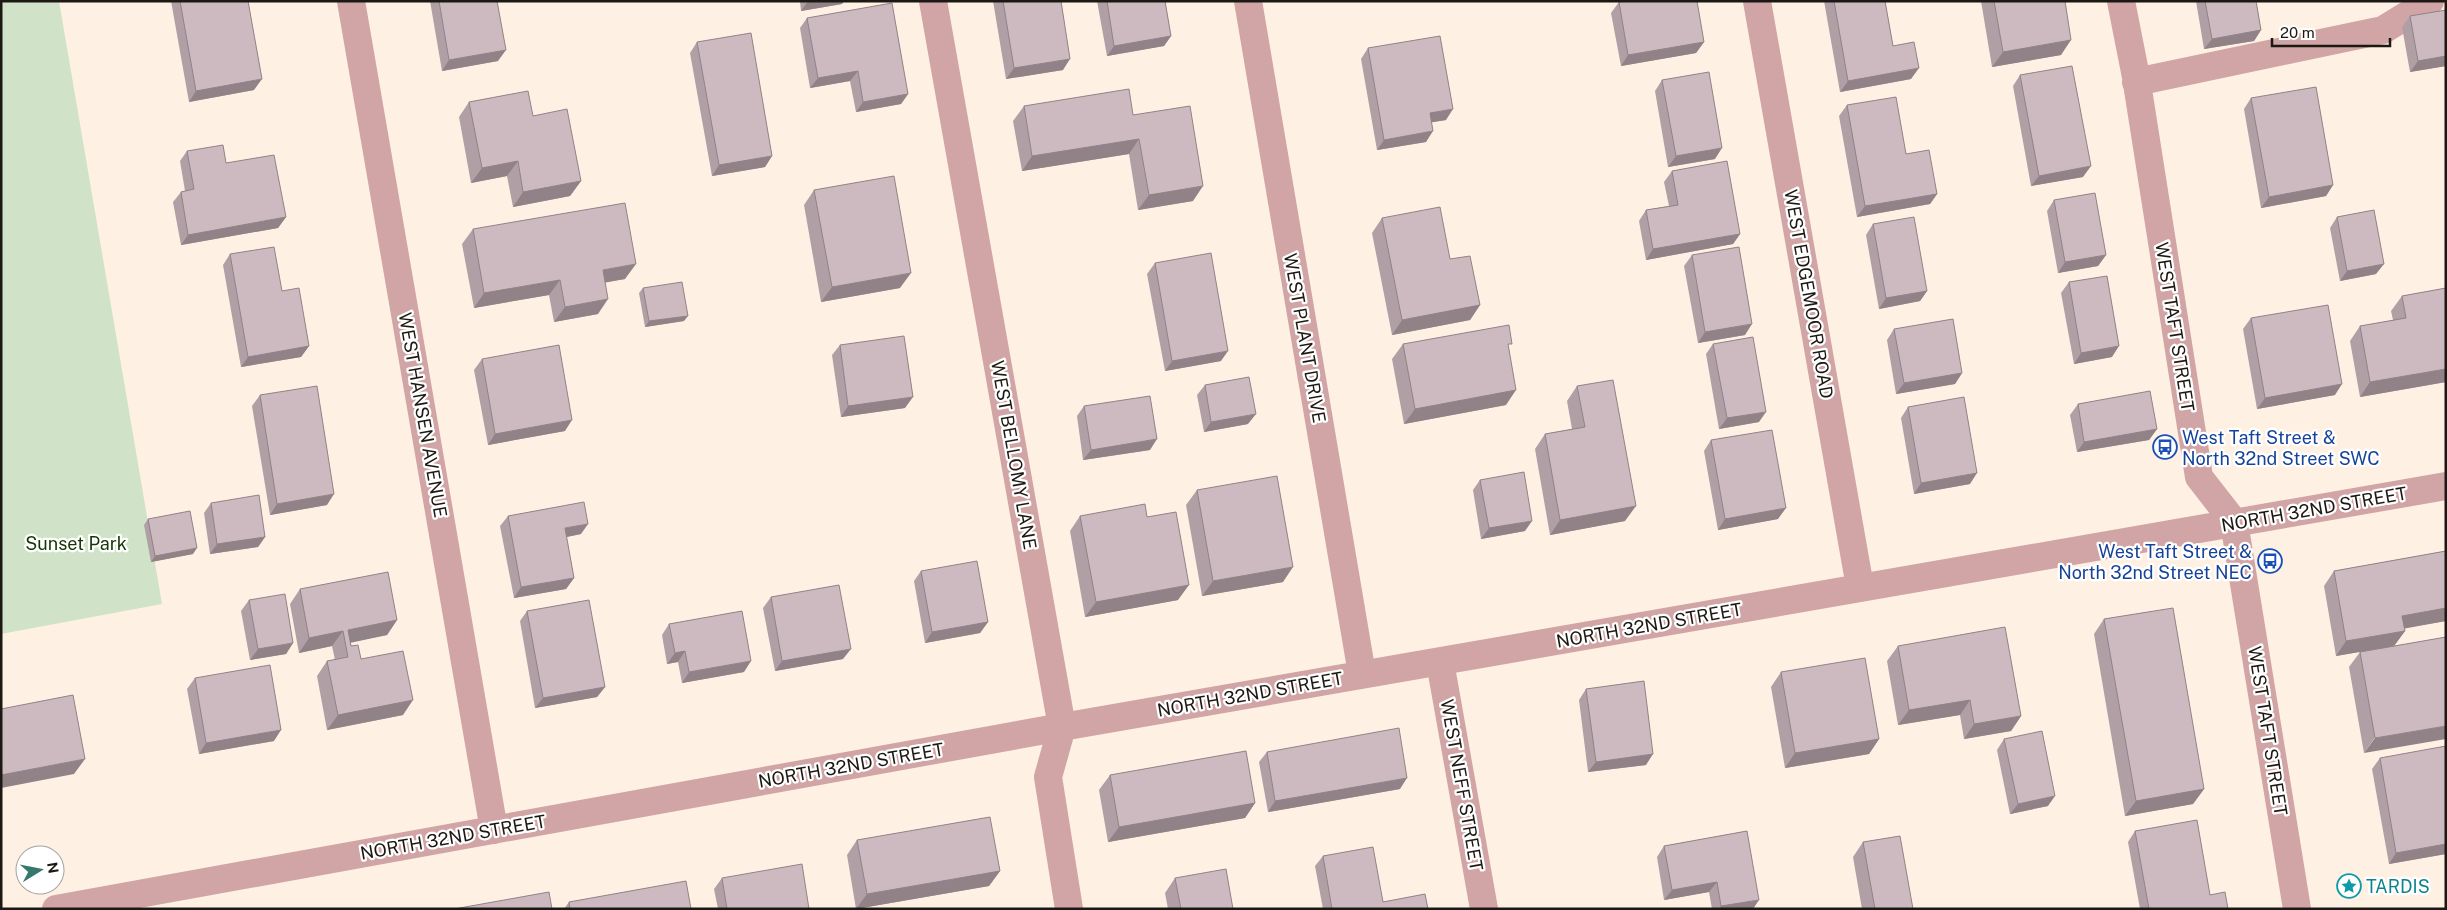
<svg xmlns="http://www.w3.org/2000/svg" width="2447" height="910" font-family="'Public Sans',sans-serif">
<style>
.green{fill:#d0e3c8}
.lines{fill:none;stroke-linecap:round;stroke-linejoin:round}
.minor{stroke:#d1a5a5;stroke-width:28}
.wall{fill:#b0a0a6}
.shaded-wall{fill:#908287}
.building{fill:#cdbac1;stroke:#908287}
.labels{text-anchor:middle;dominant-baseline:central;stroke-width:4.5;stroke-linejoin:round;paint-order:stroke}
.street-label{font-size:18px;fill:#1c1813;stroke:#fff}
.transit-label{font-size:18px;fill:#164399;stroke:#fff;text-anchor:start}
.park-label{font-size:18px;fill:#163603;stroke:#fff}
.culture-label{font-size:18px;fill:#0d838f;stroke:#fff;text-anchor:start}
</style>
<rect width="100%" height="100%" fill="#fef1e3"/>
<path class="green" d="M1,1H59L162,604L1,634Z"/>
<g class="lines">
<path class="minor" d="M351,1L494,830
M933,1L1062,727L1048,777L1069,909
M1248,1L1362,674
M1757,1L1860,587
M2121,1L2136,77L2199,477L2234,522L2297,909
M2136,82L2383,30L2430,1
M1440,662L1484,909
M56,909L1062,727L2446,486"/>
</g>
<path class="wall" d="M171,1H248L254,90L189,102Z
M430,1H497L498,61L442,71Z
M800,1H844L842,4L801,11Z
M993,1H1061L1063,70L1006,79Z
M1097,1H1165L1171,36L1164,46L1107,56Z
M1824,1H1885L1893,46L1911,79L1840,92Z
M1981,1H2065L2061,55L1992,67Z
M2196,1H2256L2261,30L2254,41L2204,49Z
M1619,2L1704,42L1696,53L1621,66L1611,13Z
M2446,10V66L2410,72L2402,27L2410,16Z
M807,18L908,94L901,104L856,112L850,81L810,88L800,28Z
M697,42L772,156L765,167L712,176L690,53Z
M1368,48L1446,120L1432,122L1426,142L1377,150L1361,59Z
M2020,75L2083,177L2031,186L2013,86Z
M1662,80L1715,159L1668,167L1655,91Z
M2251,98L2333,185L2326,196L2261,208L2244,109Z
M469,102L533,116L581,181L570,196L513,207L507,176L471,183L459,117Z
M1847,105L1906,154L1937,194L1930,204L1857,217L1839,116Z
M1024,106L1133,115L1193,201L1138,210L1129,154L1022,171L1013,121Z
M187,151L286,217L278,228L181,245L173,202L181,192L185,191L180,161Z
M1672,171L1740,234L1733,244L1646,260L1639,221L1646,210L1669,206L1664,182Z
M814,190L900,288L821,302L804,205Z
M2054,200L2106,255L2098,266L2058,273L2047,211Z
M2337,217L2376,274L2340,281L2330,228Z
M1382,218L1450,259L1480,305L1470,320L1392,335L1372,233Z
M1873,224L1927,291L1920,301L1879,309L1866,235Z
M473,229L625,279L605,282L598,314L554,322L549,295L474,308L462,244Z
M230,254L309,346L301,357L241,367L223,265Z
M1692,255L1745,335L1698,343L1684,266Z
M1155,263L1221,361L1165,371L1147,274Z
M2069,282L2112,357L2074,364L2061,293Z
M643,288L684,321L645,327L639,293Z
M2446,288V382L2360,397L2350,341L2360,326L2393,320L2391,311L2402,296Z
M2251,318L2335,395L2257,409L2243,329Z
M1894,329L1962,373L1955,384L1896,394L1887,340Z
M1403,344L1509,348L1506,405L1404,424L1392,359Z
M1713,344L1759,422L1719,429L1706,354Z
M840,345L905,408L841,417L832,355Z
M482,359L565,431L488,445L474,370Z
M1205,385L1248,424L1204,432L1197,395Z
M1577,386L1625,521L1550,535L1535,449L1545,434L1572,429L1567,401Z
M260,395L327,505L270,515L252,406Z
M2078,404L2157,429L2149,440L2077,452L2070,415Z
M1084,406L1150,450L1083,460L1077,416Z
M1908,407L1970,484L1914,494L1901,418Z
M1711,440L1778,519L1718,530L1704,451Z
M1480,480L1525,531L1481,539L1473,490Z
M1197,490L1283,582L1202,596L1186,505Z
M211,503L265,537L258,547L210,554L204,513Z
M508,516L581,534L566,537L574,578L566,589L514,598L500,526Z
M1080,516L1147,517L1178,600L1085,617L1070,531Z
M148,519L193,554L151,562L144,525Z
M2446,551V621L2404,628L2405,631L2394,646L2336,656L2324,586L2334,571Z
M921,571L988,622L980,633L925,643L914,581Z
M300,589L397,620L387,635L351,642V646L403,715L327,730L317,676L327,661L335,660L332,646L299,653L290,604Z
M771,597L843,659L775,671L763,608Z
M249,600L293,643L286,654L250,660L241,611Z
M527,611L605,687L597,697L535,708L520,621Z
M2104,619L2204,789L2193,804L2125,816L2094,634Z
M669,624L744,672L682,683L678,662L667,664L662,635Z
M2446,637L2364,753L2349,667L2360,652Z
M1898,646L2021,716L2011,731L1964,739L1960,715L1898,725L1887,661Z
M1781,672L1879,739L1869,754L1785,768L1771,687Z
M195,678L274,741L199,754L187,689Z
M1586,689L1646,765L1588,772L1579,700Z
M2004,739L2048,806L2010,814L1997,750Z
M1267,752L1400,789L1268,812L1259,762Z
M2380,758L2446,854L2389,864L2372,769Z
M1110,775L1255,803L1245,818L1108,842L1099,790Z
M1747,831L1753,909H1712L1709,892L1664,900L1657,857L1664,846Z
M2135,831L2210,895L2228,909H2140L2128,842Z
M857,840L1000,871L989,886L856,909L847,855Z
M1863,842L1913,909H1862L1853,857Z
M1323,856L1383,902L1428,909H1323L1315,866Z
M722,878L809,909H718L714,889Z
M1175,878L1233,909H1168L1165,893Z
M569,902L691,909H564Z"/>
<path class="shaded-wall" d="M808,1H844L842,4L801,11Z
M2261,30L2254,41L2204,49L2212,39Z
M1171,36L1164,46L1107,56L1114,46Z
M2071,40L2061,55L1992,67L2003,52Z
M1704,42L1696,53L1621,66L1628,55Z
M506,50L498,61L442,71L449,60Z
M2446,56V66L2410,72L2418,61Z
M1070,59L1063,70L1006,79L1014,68Z
M1919,68L1911,79L1840,92L1848,81Z
M858,71L850,81L810,88L818,78Z
M262,79L254,90L189,102L196,91Z
M908,94L901,104L856,112L863,102Z
M1453,109L1446,120L1422,124L1430,113Z
M1433,131L1426,142L1377,150L1384,140Z
M1139,139L1129,154L1022,171L1032,156Z
M1722,148L1715,159L1668,167L1676,156Z
M772,156L765,167L712,176L719,165Z
M518,161L507,176L471,183L482,168Z
M2091,166L2083,177L2031,186L2039,176Z
M581,181L570,196L513,207L523,192Z
M2333,185L2326,196L2261,208L2269,197Z
M1203,186L1193,201L1138,210L1149,195Z
M1937,194L1930,204L1857,217L1865,206Z
M286,217L278,228L181,245L188,235Z
M1740,234L1733,244L1646,260L1653,249Z
M2106,255L2098,266L2058,273L2065,262Z
M636,264L625,279L592,285L603,270Z
M2384,264L2376,274L2340,281L2347,271Z
M911,273L900,288L821,302L832,287Z
M560,280L549,295L474,308L484,293Z
M1927,291L1920,301L1879,309L1886,298Z
M608,299L598,314L554,322L565,307Z
M1480,305L1470,320L1392,335L1402,320Z
M688,316L684,321L645,327L649,321Z
M1752,324L1745,335L1698,343L1705,332Z
M309,346L301,357L241,367L248,357Z
M2119,346L2112,357L2074,364L2081,353Z
M1228,351L1221,361L1165,371L1172,361Z
M2446,369V382L2360,397L2370,382Z
M1962,373L1955,384L1896,394L1904,383Z
M2342,384L2335,395L2257,409L2265,398Z
M1516,390L1506,405L1404,424L1415,409Z
M913,397L905,408L841,417L848,406Z
M1766,412L1759,422L1719,429L1727,418Z
M1256,414L1248,424L1204,432L1211,422Z
M572,420L565,431L488,445L495,434Z
M2157,429L2149,440L2077,452L2084,442Z
M1157,439L1150,450L1083,460L1091,450Z
M1977,473L1970,484L1914,494L1921,483Z
M334,494L327,505L270,515L277,504Z
M1636,506L1625,521L1550,535L1560,520Z
M1786,508L1778,519L1718,530L1725,519Z
M1532,521L1525,531L1481,539L1489,528Z
M588,524L581,534L557,539L565,528Z
M265,537L258,547L210,554L217,544Z
M197,548L193,554L151,562L155,556Z
M1293,567L1283,582L1202,596L1213,581Z
M574,578L566,589L514,598L521,587Z
M1189,585L1178,600L1085,617L1096,602Z
M2446,608V621L2391,631L2402,616Z
M397,620L387,635L345,644L348,630Z
M988,622L980,633L925,643L932,632Z
M343,631L332,646L299,653L309,638Z
M2405,631L2394,646L2336,656L2346,641Z
M293,643L286,654L250,660L258,649Z
M851,649L843,659L775,671L782,661Z
M685,651L678,662L667,664L675,653Z
M751,661L744,672L682,683L689,672Z
M605,687L597,697L535,708L543,698Z
M413,700L403,715L327,730L338,715Z
M1970,700L1960,715L1898,725L1909,710Z
M2021,716L2011,731L1964,739L1974,724Z
M2446,726V739L2364,753L2375,738Z
M281,730L274,741L199,754L206,743Z
M1879,739L1869,754L1785,768L1795,753Z
M1653,754L1646,765L1588,772L1596,762Z
M85,759L74,774L1,788V775Z
M1407,778L1400,789L1268,812L1275,801Z
M2204,789L2193,804L2125,816L2136,801Z
M2055,796L2048,806L2010,814L2018,804Z
M1255,803L1245,818L1108,842L1119,827Z
M2446,844V854L2389,864L2396,853Z
M1000,871L989,886L856,909L867,894Z
M1717,882L1709,892L1664,900L1672,890Z
M1759,900L1753,909H1719L1721,906Z"/>
<path class="building" d="M180,1H248L262,79L196,91Z
M439,1H497L506,50L449,60Z
M1003,1H1061L1070,59L1014,68Z
M1107,1H1165L1171,36L1114,46Z
M1623,1H1697L1704,42L1628,55L1619,2Z
M1834,1H1885L1893,46L1914,42L1919,68L1848,81Z
M1994,1H2065L2071,40L2003,52Z
M2205,1H2256L2261,30L2212,39Z
M892,3L908,94L863,102L858,71L818,78L807,18Z
M2446,10V56L2418,61L2410,16Z
M751,33L772,156L719,165L697,42Z
M1440,36L1453,109L1430,113L1433,131L1384,140L1368,48Z
M2072,66L2091,166L2039,176L2020,75Z
M1709,72L1722,148L1676,156L1662,80Z
M2316,87L2333,185L2269,197L2251,98Z
M1129,89L1133,115L1190,106L1203,186L1149,195L1139,139L1032,156L1024,106Z
M528,91L533,116L567,109L581,181L523,192L518,161L482,168L469,102Z
M1896,97L1906,154L1929,150L1937,194L1865,206L1847,105Z
M223,145L226,163L274,155L286,217L188,235L181,192L194,189L187,151Z
M1727,161L1740,234L1653,249L1646,210L1678,205L1672,171Z
M894,176L911,273L832,287L814,190Z
M2095,193L2106,255L2065,262L2054,200Z
M625,203L636,264L603,270L608,299L565,307L560,280L484,293L473,229Z
M1440,207L1450,259L1470,256L1480,305L1402,320L1382,218Z
M2374,210L2384,264L2347,271L2337,217Z
M1914,217L1927,291L1886,298L1873,224Z
M274,247L282,291L299,288L309,346L248,357L230,254Z
M1739,247L1752,324L1705,332L1692,255Z
M1211,253L1228,351L1172,361L1155,263Z
M2107,276L2119,346L2081,353L2069,282Z
M682,282L688,316L649,321L643,288Z
M2446,288V369L2370,382L2360,326L2406,318L2402,296Z
M2328,305L2342,384L2265,398L2251,318Z
M1953,319L1962,373L1904,383L1894,329Z
M1509,325L1512,344H1508L1516,390L1415,409L1403,344Z
M904,336L913,397L848,406L840,345Z
M1753,337L1766,412L1727,418L1713,344Z
M559,345L572,420L495,434L482,359Z
M1249,377L1256,414L1211,422L1205,385Z
M1613,380L1636,506L1560,520L1545,434L1585,427L1577,386Z
M317,386L334,494L277,504L260,395Z
M2150,391L2157,429L2084,442L2078,404Z
M1150,396L1157,439L1091,450L1084,406Z
M1964,397L1977,473L1921,483L1908,407Z
M1772,430L1786,508L1725,519L1711,440Z
M1524,472L1532,521L1489,528L1480,480Z
M1277,476L1293,567L1213,581L1197,490Z
M259,495L265,537L217,544L211,503Z
M584,502L588,524L565,528L574,578L521,587L508,516Z
M1145,504L1147,517L1176,512L1189,585L1096,602L1080,516Z
M190,511L197,548L155,556L148,519Z
M2446,551V608L2402,616L2405,631L2346,641L2334,571Z
M977,561L988,622L932,632L921,571Z
M388,572L397,620L348,630L351,646L358,645L361,659L403,651L413,700L338,715L327,661L348,657L343,631L309,638L300,589Z
M839,585L851,649L782,661L771,597Z
M285,594L293,643L258,649L249,600Z
M589,600L605,687L543,698L527,611Z
M2173,608L2204,789L2136,801L2104,619Z
M742,611L751,661L689,672L685,651L675,653L669,624Z
M2005,627L2021,716L1974,724L1970,700L1909,710L1898,646Z
M2446,637V726L2375,738L2360,652Z
M1865,658L1879,739L1795,753L1781,672Z
M270,665L281,730L206,743L195,678Z
M1644,681L1653,754L1596,762L1586,689Z
M73,695L85,759L1,775V709Z
M1399,728L1407,778L1275,801L1267,752Z
M2042,731L2055,796L2018,804L2004,739Z
M2446,746V844L2396,853L2380,758Z
M1246,751L1255,803L1119,827L1110,775Z
M990,817L1000,871L867,894L857,840Z
M2197,820L2210,895L2225,892L2228,909H2149L2135,831Z
M1747,831L1759,900L1721,906L1717,882L1672,890L1664,846Z
M1900,836L1913,909H1875L1863,842Z
M1373,847L1383,902L1425,894L1428,909H1332L1323,856Z
M802,864L809,909H727L722,878Z
M1226,869L1233,909H1181L1175,878Z
M686,881L691,909H570L569,902Z
M549,892L552,909H454Z"/>
<defs>
<g id="bus-ring" transform="scale(1.25)"><circle r="9.5" fill="#fff" stroke="#1a4fb4" stroke-width="1.5"/><path d="M-5-6H5V4H4V6H2V4H-2V6H-4V4H-5ZM-3.5-4V0h7V-4ZM-3.5 1.2v1.5H-2V1.2ZM2 1.2v1.5H3.5V1.2Z" fill="#1a4fb4"/></g>
<g id="sight-ring" transform="scale(1.25)"><circle r="9.5" fill="#fff" stroke="#0f9aa8" stroke-width="1.5"/><path d="M0-6L1.8-2.2L6-1.7L2.9 1.2L3.7 5.4L0 3.3L-3.7 5.4L-2.9 1.2L-6-1.7L-1.8-2.2Z" fill="#0f9aa8"/></g>
</defs>
<g fill-rule="evenodd">
<use href="#bus-ring" x="2165" y="447"/>
<use href="#bus-ring" x="2270" y="561"/>
<use href="#sight-ring" x="2349" y="886"/>
</g>
<g class="labels">
<g class="street-label">
<text transform="translate(1809 294) rotate(80)">WEST EDGEMOOR ROAD</text>
<text transform="translate(2175 327) rotate(81)">WEST TAFT STREET</text>
<text transform="translate(1305 338) rotate(80)">WEST PLANT DRIVE</text>
<text transform="translate(423 415) rotate(80)">WEST HANSEN AVENUE</text>
<text transform="translate(1014 455) rotate(80)">WEST BELLOMY LANE</text>
<text transform="translate(2314 509) rotate(-10)">NORTH 32ND STREET</text>
<text transform="translate(1649 625) rotate(-10)">NORTH 32ND STREET</text>
<text transform="translate(1250 694) rotate(-10)">NORTH 32ND STREET</text>
<text transform="translate(2268 731) rotate(81)">WEST TAFT STREET</text>
<text transform="translate(851 765) rotate(-10)">NORTH 32ND STREET</text>
<text transform="translate(1462 785) rotate(80)">WEST NEFF STREET</text>
<text transform="translate(453 837) rotate(-10)">NORTH 32ND STREET</text>
</g>
<g class="transit-label">
<text x="2182" y="437">West Taft Street &amp;<tspan x="2182" dy="21">North 32nd Street SWC</tspan></text>
<text x="2252" y="551" text-anchor="end">West Taft Street &amp;<tspan x="2252" dy="21">North 32nd Street NEC</tspan></text>
</g>
<g class="park-label">
<text x="76" y="543">Sunset Park</text>
</g>
<g class="culture-label">
<text x="2366" y="886">TARDIS</text>
</g>
</g>
<rect width="2447" height="910" fill="none" stroke="#1c1813" stroke-width="5"/>
<g transform="translate(40 870) rotate(80)"><circle r="24" fill="#ffffff" stroke="#a4a3a1"/>
<path d="M0-4L9 19L0 12L-9 19Z" fill="#35796d"/>
<text y="-8" font-size="14" font-weight="bold" text-anchor="middle" fill="#1c1813">N</text>
</g>
<path d="M2272 38v8h118v-8" fill="none" stroke="#1c1813" stroke-width="2.5"/>
<text x="2280" y="38" font-size="15" fill="#1c1813" stroke="#ffffff" stroke-width="4" paint-order="stroke">20 m</text>
</svg>
